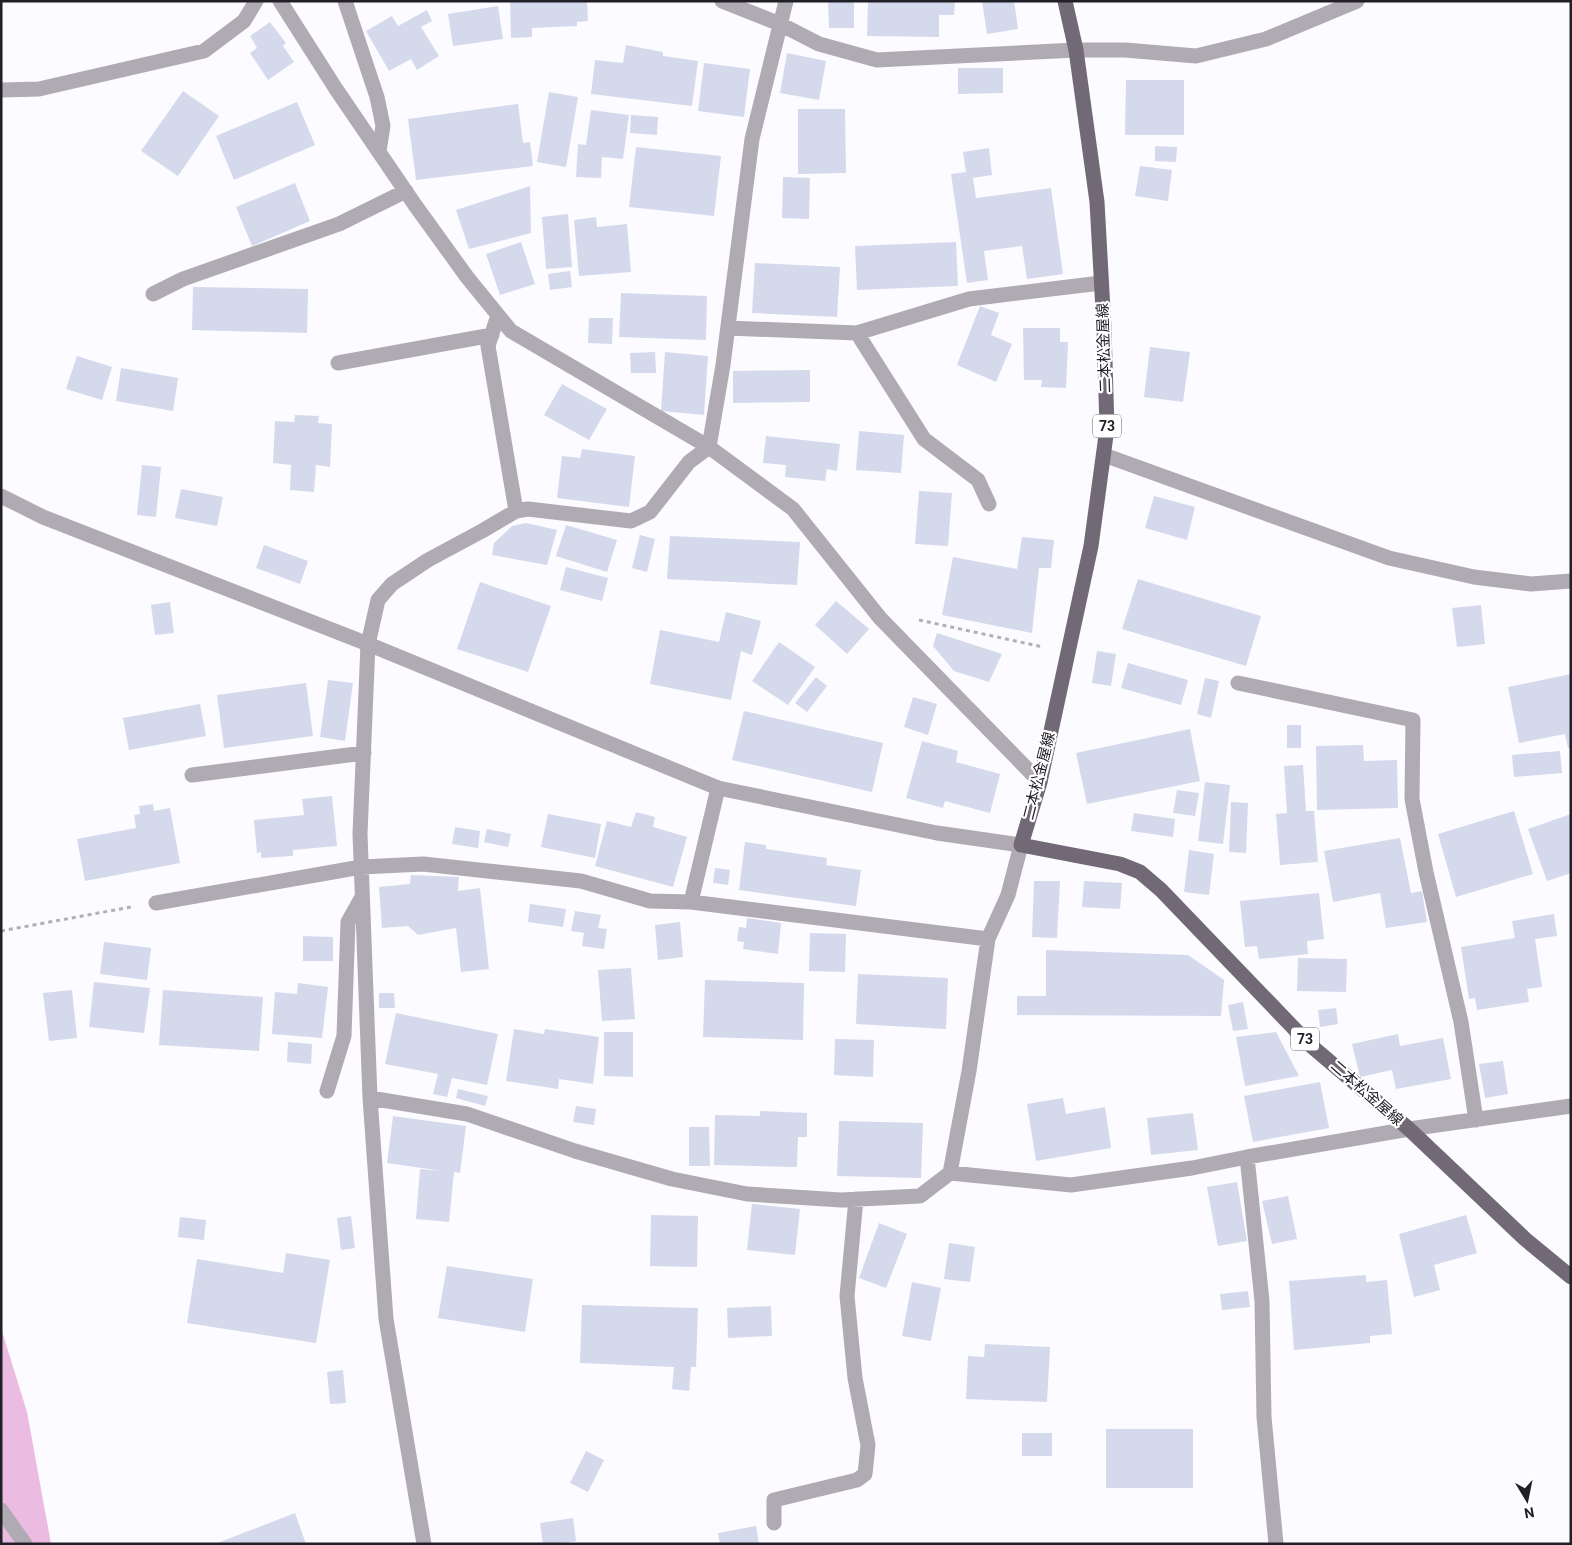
<svg xmlns="http://www.w3.org/2000/svg" width="1572" height="1545" font-family="Roboto,'Noto Sans JP',sans-serif">
<style>
.forest{fill:#ebbbe1}
.building{fill:#d5d9ec}
.lines{fill:none;stroke-linecap:round;stroke-linejoin:round}
.path{stroke:#b1b0b5;stroke-width:3;stroke-dasharray:4 4;stroke-linecap:butt}
.minor{stroke:#b0abb2;stroke-width:15}
.tertiary{stroke:#b0abb2;stroke-width:15}
.primary{stroke:#716975;stroke-width:15}
.labels{text-anchor:middle;dominant-baseline:central;stroke-width:4.5;stroke-linejoin:round;paint-order:stroke}
.shield{fill:#fff;stroke:#646368;stroke-width:1}
.shield-label{font-size:14px;font-weight:bold;fill:#222027}
.street-label{font-size:15px;fill:#222027;stroke:#fff}
</style>
<rect width="100%" height="100%" fill="#fcfbff"/>
<path class="forest" d="M1,1328L27,1412L51,1544H1Z"/>
<path class="building" d="M510,1H587L588,21L577,22V26L532,28V37L511,38Z
M828,1H854V28H829Z
M868,1H955L954,15H939V37L867,36Z
M982,1H1014L1018,29L987,34Z
M498,6L503,39L453,46L448,14Z
M427,10L432,21L421,27L439,56L417,70L411,59L389,71L366,31L392,16L398,26Z
M270,22L286,43L283,46L294,62L268,80L250,53L257,48L250,36Z
M626,45L663,52V56L698,61L692,106L591,94L595,60L623,63Z
M787,53L826,61L819,100L780,93Z
M704,63L750,69L744,117L698,111Z
M958,68H1003V93L958,94Z
M1126,80H1184V135H1125Z
M183,91L219,116L178,176L141,151Z
M549,92L578,97L566,167L537,162Z
M297,102L315,145L234,180L216,136Z
M518,104L523,143L530,142L533,166L416,180L408,119Z
M798,109H845L846,173L798,174Z
M591,110L629,115L623,159L602,157L601,178L576,177L578,144L586,145Z
M631,115L658,117L657,135L630,133Z
M1155,146L1177,147L1176,162L1155,161Z
M636,147L721,156L714,216L629,207Z
M989,148L992,175L973,178L976,198L1051,188L1063,274L1027,279L1022,246L984,251L988,280L967,283L951,174L966,172L963,152Z
M1140,166L1172,170L1168,201L1135,196Z
M783,177L810,178L809,219L782,218Z
M295,183L310,221L252,246L236,207Z
M530,186L531,233L469,249L456,210Z
M568,214L572,267L546,269L542,217Z
M596,217L597,227L627,224L631,272L579,276L574,220Z
M521,242L535,284L500,295L486,254Z
M956,242L958,286L857,290L855,246Z
M755,263L840,267L837,317L752,313Z
M570,271L572,287L550,290L548,274Z
M193,287L308,289L307,333L192,330Z
M621,293L707,296L706,340L619,337Z
M980,306L999,313L991,335L1012,344L996,382L957,365Z
M589,318H613L612,344L588,343Z
M1023,328H1060V342H1068L1066,388L1041,387L1042,380H1024Z
M1150,347L1190,352L1183,402L1144,397Z
M655,352L656,373H631L630,353Z
M665,352L708,356L704,415L661,411Z
M77,356L112,367L102,400L66,389Z
M121,368L178,378L173,411L116,401Z
M810,370V402L733,403V371Z
M562,384L607,409L589,440L544,415Z
M295,415L319,416L318,423L332,424L330,467L316,465L314,492L290,490L291,465L273,463L275,421L294,422Z
M859,431L904,435L901,473L856,470Z
M766,436L840,444L837,471L827,469L825,481L785,477L786,465L763,463Z
M582,449L635,456L629,507L557,498L562,456L580,458Z
M142,465L161,467L156,517L137,515Z
M181,489L223,497L217,526L175,518Z
M919,491L952,493L948,546L915,544Z
M1154,496L1195,507L1187,540L1145,528Z
M526,523L557,530L547,565L492,555L494,543L512,526Z
M566,525L617,540L607,572L556,556Z
M640,535L655,539L647,572L632,568Z
M670,536L800,542L797,585L667,579Z
M1022,537L1054,540L1051,568H1039L1032,633L942,615L953,557L1017,569Z
M264,545L308,561L300,584L256,568Z
M566,567L608,578L602,601L560,590Z
M1138,579L1261,616L1246,666L1122,629Z
M480,582L551,606L528,672L457,649Z
M836,601L869,629L847,654L815,625Z
M170,602L174,633L155,635L151,605Z
M1481,605L1485,644L1457,647L1452,608Z
M726,612L761,621L752,655L741,651L731,700L650,684L660,630L719,642Z
M937,633L1002,654L989,682L954,671L933,646Z
M779,642L815,667L788,705L752,681Z
M1097,651L1116,654L1111,686L1092,683Z
M1128,663L1188,680L1181,705L1121,688Z
M1571,674V748H1568L1565,734L1519,743L1508,687Z
M816,677L827,686L807,712L795,703Z
M1205,678L1219,681L1211,718L1197,714Z
M328,680L353,683L345,741L320,737Z
M306,683L313,736L224,748L217,695Z
M913,697L937,704L928,735L904,727Z
M200,704L206,736L129,750L123,718Z
M744,711L883,743L872,792L732,760Z
M1287,725H1301V748H1287Z
M1190,729L1200,781L1087,804L1076,753Z
M922,741L958,751L956,762L1000,774L990,813L945,801L943,808L906,798Z
M1363,745L1364,761L1397,760L1398,808L1317,810L1316,746Z
M1560,751L1562,773L1514,777L1512,755Z
M1303,765L1306,811H1314L1318,862L1280,865L1276,814L1287,813L1284,766Z
M1205,782L1230,785L1223,844L1198,841Z
M1177,790L1199,793L1195,816L1173,813Z
M332,796L337,846L293,850V856L261,858V852L257,853L254,820L304,815L302,799Z
M1231,802L1248,803L1246,853L1229,852Z
M153,804L154,811L170,808L180,863L85,881L77,839L136,828L134,815L140,814L139,806Z
M1514,811L1533,874L1456,897L1438,834Z
M636,812L655,817L653,827L687,837L673,887L595,866L607,821L631,827Z
M1134,813L1175,819L1173,837L1131,831Z
M548,814L601,824L595,858L541,847Z
M1571,814V873L1547,881L1528,829Z
M455,827L480,831L478,848L452,844Z
M487,829L511,834L508,847L484,842Z
M1400,838L1411,893L1422,891L1427,922L1386,928L1380,893L1333,902L1324,851Z
M745,842L766,845V849L827,858L826,865L861,870L856,906L739,890Z
M1189,850L1214,854L1209,895L1184,892Z
M715,868L730,870L728,885L713,883Z
M411,875L459,877L458,891L480,888L489,969L461,972L456,928L418,935L408,926L382,928L379,887L410,884Z
M1034,881H1060L1057,938L1032,937Z
M1084,881L1122,883L1120,909L1082,907Z
M1319,893L1324,939L1307,941L1308,954L1259,959L1257,946L1245,947L1240,901Z
M530,904L566,909L563,927L528,922Z
M575,911L601,915L598,928L607,929L604,949L582,946L584,933L571,931Z
M1554,914L1557,936L1535,939L1542,987L1527,989L1529,1002L1477,1010L1475,998L1469,999L1461,947L1515,938L1512,921Z
M747,918L781,923L778,954L743,949L744,942L737,941L739,927L746,928Z
M680,922L683,957L658,960L655,925Z
M810,933L846,934L845,972L809,971Z
M303,936L333,937V961H303Z
M104,942L151,948L147,980L100,974Z
M1046,950L1188,955L1224,980L1221,1016L1017,1015V996H1046Z
M1298,958L1347,959L1346,992L1297,991Z
M631,968L635,1019L602,1021L598,970Z
M858,974L948,978L946,1029L856,1024Z
M705,980L804,983L803,1040L703,1037Z
M94,982L150,988L144,1033L89,1027Z
M298,983L328,987L322,1038L272,1034L275,992L297,994Z
M72,990L77,1038L49,1041L43,993Z
M163,990L263,997L259,1051L159,1045Z
M379,993H394L395,1008H379Z
M1243,1002L1248,1029L1233,1031L1228,1005Z
M1336,1008L1338,1024L1320,1027L1318,1010Z
M396,1013L498,1034L487,1085L452,1078L447,1097L433,1094L438,1074L385,1064Z
M514,1029L544,1034L545,1029L599,1037L593,1084L559,1079L558,1089L506,1081Z
M604,1032H633V1077L604,1076Z
M1276,1032L1299,1076L1245,1086L1236,1037Z
M1398,1034L1400,1046L1443,1038L1451,1079L1396,1089L1392,1070L1360,1077L1352,1044Z
M835,1039L874,1040L873,1077L834,1075Z
M288,1042L312,1044L311,1064L287,1062Z
M1503,1061L1508,1094L1485,1098L1479,1064Z
M1320,1082L1329,1128L1253,1142L1244,1096Z
M458,1089L488,1096L485,1106L456,1098Z
M1063,1098L1066,1114L1105,1107L1111,1148L1036,1161L1027,1104Z
M576,1106L596,1109L594,1125L573,1122Z
M760,1111L807,1113V1137H798L797,1167L714,1165L715,1115L760,1116Z
M1193,1113L1198,1150L1151,1155L1147,1118Z
M393,1116L466,1126L460,1173L454,1172L449,1222L416,1219L420,1169L443,1171L387,1163Z
M839,1121L923,1123L921,1178L837,1176Z
M689,1127H709L710,1166H689Z
M1237,1182L1247,1241L1218,1246L1207,1187Z
M1288,1196L1297,1239L1272,1244L1262,1201Z
M752,1204L800,1209L795,1255L747,1250Z
M651,1215L698,1216L697,1267L650,1266Z
M1466,1215L1477,1253L1434,1265L1440,1290L1414,1297L1399,1234Z
M351,1216L355,1248L341,1250L337,1218Z
M180,1217L206,1220L204,1240L178,1237Z
M879,1223L907,1234L886,1288L859,1278Z
M949,1243L975,1247L970,1282L944,1279Z
M286,1253L330,1260L316,1343L187,1323L197,1259L283,1273Z
M447,1266L533,1279L525,1332L438,1318Z
M1366,1275V1282L1387,1280L1392,1334L1370,1336V1343L1294,1350L1289,1281Z
M912,1282L941,1288L931,1341L902,1336Z
M1248,1291L1250,1307L1222,1310L1220,1294Z
M582,1305L698,1308L696,1367H691L689,1391L672,1389L674,1367L580,1363Z
M771,1306L772,1336L728,1338L727,1308Z
M985,1344L1050,1347L1047,1402L966,1399L968,1356L984,1357Z
M343,1370L346,1403L330,1404L327,1372Z
M1106,1429H1193V1488H1106Z
M1022,1433H1052V1456H1022Z
M586,1451L604,1460L588,1492L570,1483Z
M295,1513L306,1544H215Z
M573,1518L576,1541L559,1544H543L540,1523Z
M756,1526L759,1544H720L718,1533Z"/>
<g class="lines">
<path class="path" d="M919,620L1043,647
M1,931L131,907"/>
<path class="minor" d="M280,1L336,89L415,205L467,277L511,331L709,447L793,509L880,618L1040,782
M345,1L377,97L383,126L379,151
M722,1L780,24L819,44L877,60L1076,50H1125L1196,56L1266,39L1357,1
M1,90L39,89L204,51L244,21L256,1
M153,294L183,279L339,224L406,191
M498,315L488,346L516,511
M728,328L857,333L969,299L1101,283
M857,333L924,439L978,480L989,504
M338,363L492,335
M1104,455L1389,558L1474,577L1531,584L1571,581
M1238,683L1413,720L1412,799L1426,872L1461,1022L1476,1120
M192,775L364,753
M718,788L691,902L988,939L1008,895L1021,845
M156,903L361,867L423,864L581,881L650,901L691,902
M327,1091L344,1036L348,922L362,897
M370,1098L467,1114L575,1151L672,1179L747,1194L841,1200L920,1196L950,1173L969,1071L988,939
M1247,1157L1262,1301L1264,1417L1276,1544
M950,1173L1071,1185L1192,1168L1247,1157L1409,1129L1571,1106
M1,1510L25,1544
M774,1523V1500L857,1480L865,1474L868,1445L855,1378L847,1296L856,1199
M424,1544L386,1319L370,1098L360,834L368,644L378,600L392,584L428,560L482,531L516,511L528,509L631,521L650,512L689,462L709,447L723,365L752,139L786,1"/>
<path class="tertiary" d="M1,496L43,517L368,644L718,788L937,833L1021,845"/>
<path class="primary" d="M1065,1L1076,50L1097,202L1104,328L1107,428L1091,546L1040,782L1021,845L1120,864L1140,872L1161,890L1309,1044L1409,1129L1525,1239L1571,1277"/>
</g>
<g class="labels">
<g class="shield">
<rect x="1093" y="414.5" width="28" height="23" rx="4"/>
<rect x="1291" y="1027.5" width="28" height="23" rx="4"/>
</g>
<g class="shield-label">
<text x="1107" y="426">73</text>
<text x="1305" y="1039">73</text>
</g>
<g class="street-label">
<text transform="translate(1104 348) rotate(-92)">二本松金屋線</text>
<text transform="translate(1039 776) rotate(-76)">二本松金屋線</text>
<text transform="translate(1367 1093) rotate(41)">二本松金屋線</text>
</g>
</g>
<rect width="1572" height="1545" fill="none" stroke="#222027" stroke-width="5"/>
<g transform="translate(1527 1500) rotate(170)" stroke="#ffffff" stroke-width="4" paint-order="stroke">
<path d="M0-4L9 19L0 12L-9 19Z" fill="#222027"/>
<text y="-8" font-size="14" font-weight="bold" text-anchor="middle" fill="#222027">N</text>
</g>
</svg>
